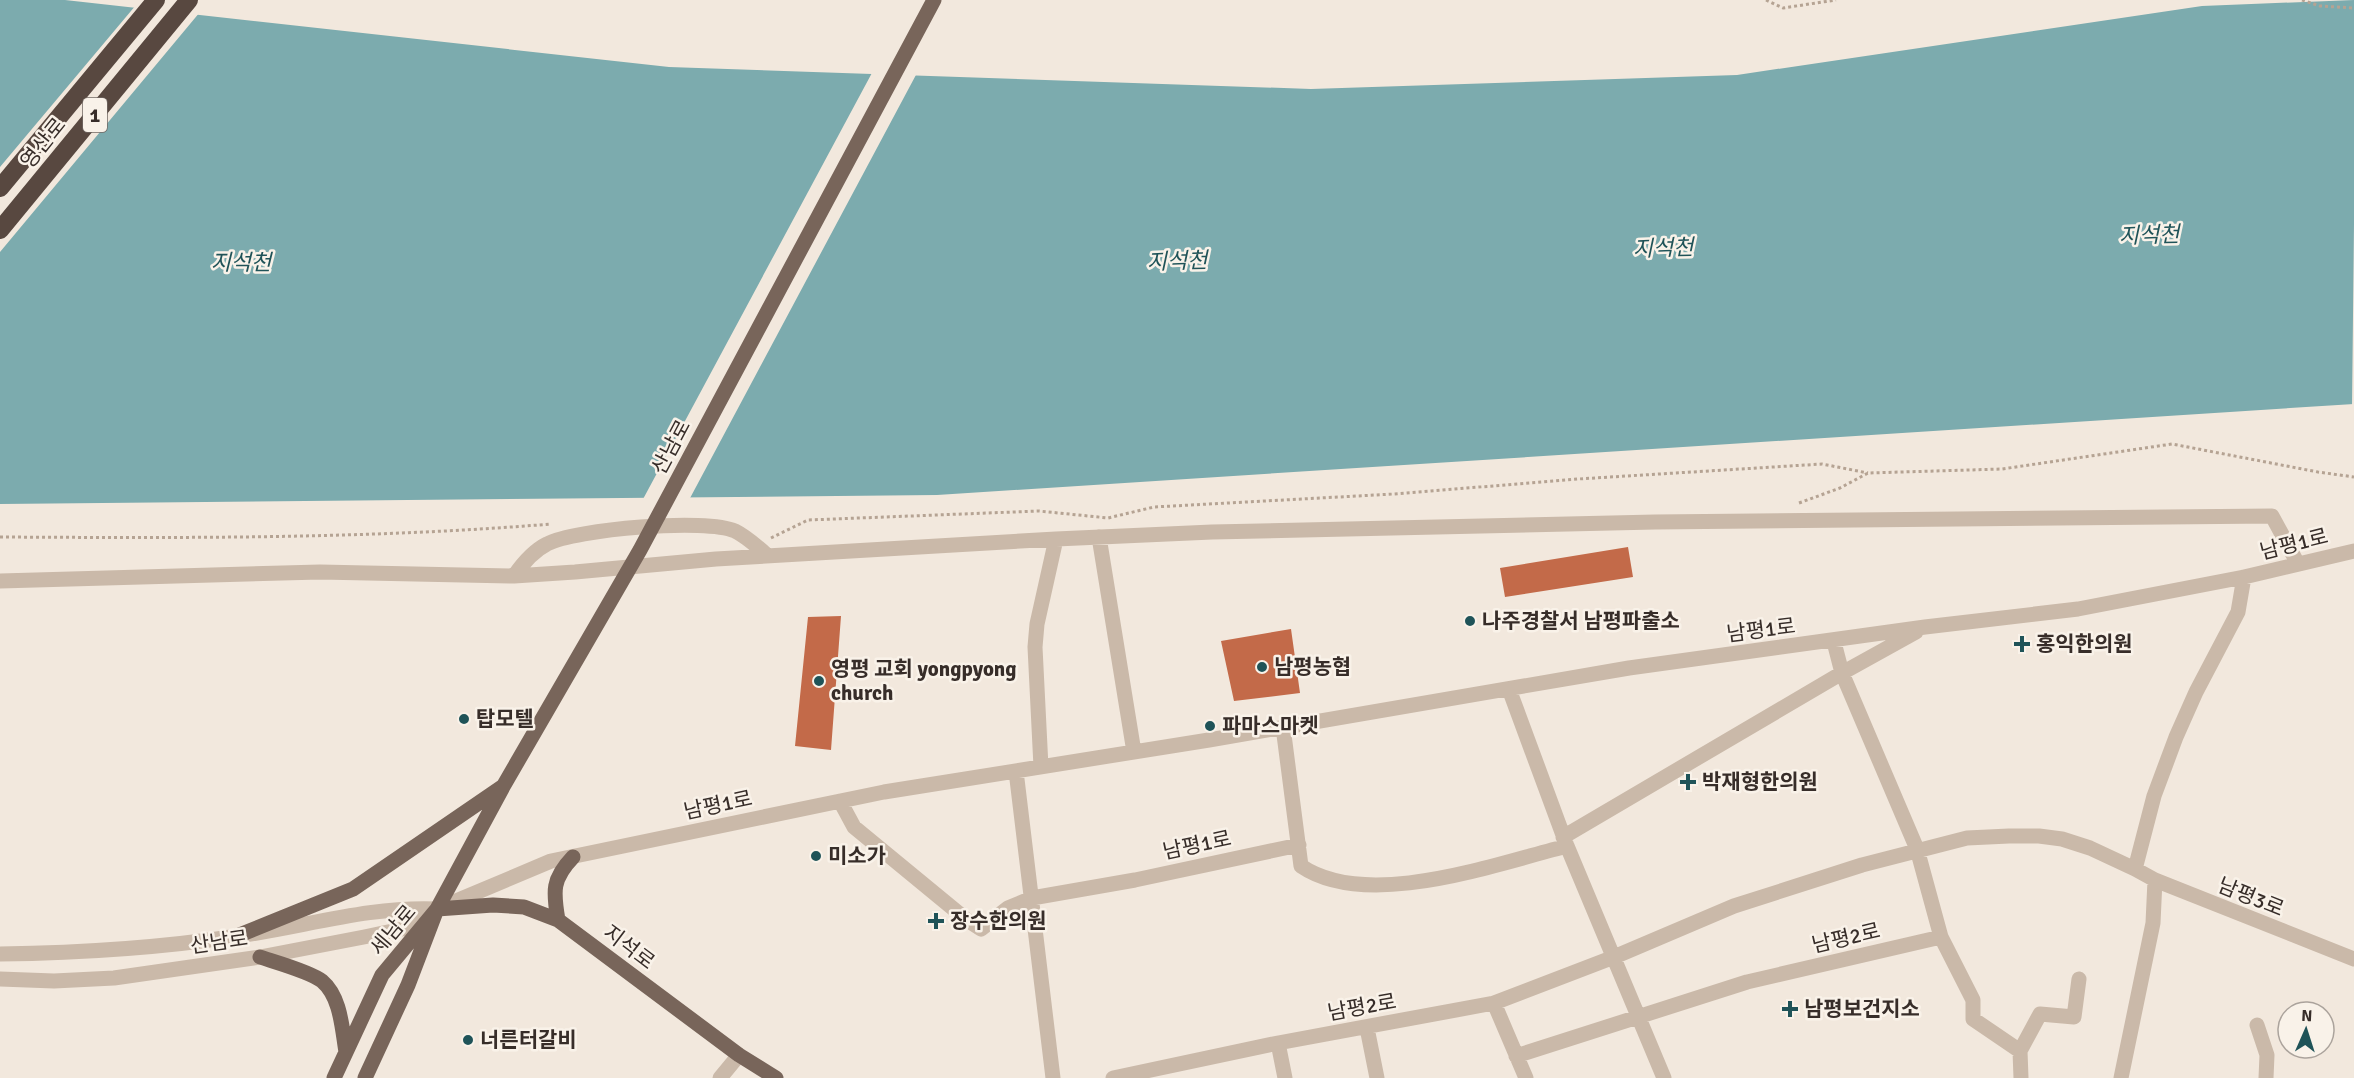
<svg xmlns="http://www.w3.org/2000/svg" width="2354" height="1078" font-family="Signika,'Noto Sans KR',sans-serif">
<style>
.water{fill:#7cabae}
.pier{fill:#f2e8dd}
.building{fill:#c36a49}
.lines{fill:none;stroke-linecap:round;stroke-linejoin:round}
.path{stroke:#b5a393;stroke-width:3;stroke-dasharray:3 3;stroke-linecap:butt}
.minor{stroke:#cab9a9;stroke-width:15}
.major{stroke:#78655a;stroke-width:15}
.highway{stroke:#584840;stroke-width:18}
.poi-dot{fill:#1f5358;stroke:#f9f2e9;stroke-width:2}
.labels{text-anchor:middle;dominant-baseline:central;stroke-width:5;stroke-linejoin:round;paint-order:stroke}
.shield{fill:#f9f2e9;stroke:#716863;stroke-width:1.5}
.shield-label{font-size:20px;font-weight:bold;fill:#372d29}
.street-label{font-size:21px;fill:#372d29;stroke:#f9f2e9}
.poi-label{font-size:21px;font-weight:bold;fill:#372d29;stroke:#f9f2e9;text-anchor:start}
.water-label{font-size:22px;font-style:italic;fill:#1f5358;stroke:#f9f2e9}
</style>
<rect width="100%" height="100%" fill="#f2e8dd"/>
<path class="water" d="M0,0H65L669,67L1311,89L1737,75L2202,6L2354,0V404L937,495L0,504Z"/>
<path class="pier" d="M136,5L200,12L0,252V167Z
M873,71L917,73L689,500L642,501Z
M2354,224V407H2352Z"/>
<path class="building" d="M1628,547L1633,577L1505,597L1500,568Z
M841,616L831,750L795,746L808,617Z
M1291,629L1300,693L1234,701L1221,641Z"/>
<g class="lines">
<path class="path" d="M1766,0L1783,8L1836,0
M2302,0L2320,6L2354,8
M1799,503L1840,488L1868,473L2002,469L2172,444L2318,472L2354,477
M0,537C184,538 367,539 551,524
M771,538L808,520L1039,511L1108,518L1154,507L1394,494L1578,479L1822,464L1868,473"/>
<path class="minor" d="M1099,537L1134,752
M514,576C523,563 533,551 547,544C575,529 707,518 735,531C747,537 758,547 768,556
M0,581L320,572L514,576L575,572L716,559L1056,539L1212,532L1655,522L2272,516L2298,564
M1509,689L1567,846L1664,1078
M1283,727L1301,866C1367,911 1495,864 1567,846
M1041,767L1035,647L1037,624L1056,539
M1016,771L1053,1078
M840,801L854,827L967,920L981,929L1008,908L1032,898L1135,880L1299,845
M1563,837L1842,673L1916,632
M2135,869L2154,796L2176,737L2196,692L2238,612L2244,577
M1941,937L1973,1000V1019L2020,1051L2021,1078
M0,954C79,953 159,948 238,936C304,927 369,906 437,909
M0,979L54,981L114,978L260,957L364,937L402,929L437,909L551,861L884,792L1209,740L1629,668L1925,627L2078,609L2244,577L2354,551
M1494,1003L1526,1078
M2257,1025L2267,1055L2266,1078
M1367,1028L1377,1078
M1278,1043L1285,1078
M2020,1051L2040,1014L2074,1017L2079,979
M1516,1056L1747,982L1941,937L1917,849L1842,673L1834,642
M720,1078L739,1055
M1113,1078L1278,1043L1494,1003L1614,957L1734,906L1862,865L1967,838L2009,836H2039L2062,839L2090,848L2135,869L2155,880L2354,959
M2121,1078L2153,923L2155,880"/>
<path class="major" d="M437,909L504,785L640,550L934,0
M437,909L493,905L524,907L558,920L739,1055L776,1078
M558,920C553,891 552,879 573,857
M237,936L353,889L502,787
M260,957C275,962 311,972 322,981C341,997 342,1029 346,1052
M334,1078L382,975L437,909L408,985L365,1078"/>
<path class="highway" d="M0,188L156,0
M0,230L189,0"/>
</g>
<g class="poi-dot">
<circle cx="1470" cy="621" r="6"/>
<path d="M2019 635h6v6h6v6h-6v6h-6v-6h-6v-6h6z"/>
<circle cx="1262" cy="667" r="6"/>
<circle cx="819" cy="681" r="6"/>
<circle cx="464" cy="719" r="6"/>
<circle cx="1210" cy="726" r="6"/>
<path d="M1685 773h6v6h6v6h-6v6h-6v-6h-6v-6h6z"/>
<circle cx="816" cy="856" r="6"/>
<path d="M933 912h6v6h6v6h-6v6h-6v-6h-6v-6h6z"/>
<path d="M1787 1000h6v6h6v6h-6v6h-6v-6h-6v-6h6z"/>
<circle cx="468" cy="1040" r="6"/>
</g>
<g class="labels">
<rect class="shield" x="83" y="98" width="24" height="34" rx="4.5"/>
<g class="shield-label">
<text x="95" y="115">1</text>
</g>
<g class="street-label">
<text transform="translate(43 143) rotate(-51)">영산로</text>
<text transform="translate(671 447) rotate(-62)">산남로</text>
<text transform="translate(2294 544) rotate(-14)">남평1로</text>
<text transform="translate(1761 630) rotate(-7)">남평1로</text>
<text transform="translate(718 805) rotate(-12)">남평1로</text>
<text transform="translate(1197 845) rotate(-12)">남평1로</text>
<text transform="translate(2251 897) rotate(22)">남평3로</text>
<text transform="translate(393 930) rotate(-50)">세남로</text>
<text transform="translate(1846 938) rotate(-13)">남평2로</text>
<text transform="translate(219 942) rotate(-8)">산남로</text>
<text transform="translate(629 947) rotate(37)">지석로</text>
<text transform="translate(1362 1007) rotate(-10)">남평2로</text>
</g>
<g class="poi-label">
<text x="1482" y="621">나주경찰서 남평파출소</text>
<text x="2036" y="644">홍익한의원</text>
<text x="1274" y="667">남평농협</text>
<text x="831" y="669">영평 교회 yongpyong<tspan x="831" dy="24">church</tspan></text>
<text x="476" y="719">탑모텔</text>
<text x="1222" y="726">파마스마켓</text>
<text x="1702" y="782">박재형한의원</text>
<text x="828" y="856">미소가</text>
<text x="950" y="921">장수한의원</text>
<text x="1804" y="1009">남평보건지소</text>
<text x="480" y="1040">너른터갈비</text>
</g>
<g class="water-label">
<text transform="translate(2149 235) rotate(-2)">지석천</text>
<text transform="translate(1663 248) rotate(-2)">지석천</text>
<text transform="translate(1177 261) rotate(-2)">지석천</text>
<text x="241" y="262">지석천</text>
</g>
</g>
<g transform="translate(2306 1030) rotate(3)"><circle r="28" fill="#f9f2e9" stroke="#aba39c" stroke-width="1.5"/>
<path d="M0-4.5L10 22L0 15L-10 22Z" fill="#1f5358"/>
<text y="-9" font-size="16" font-weight="bold" text-anchor="middle" fill="#372d29">N</text>
</g>
</svg>
